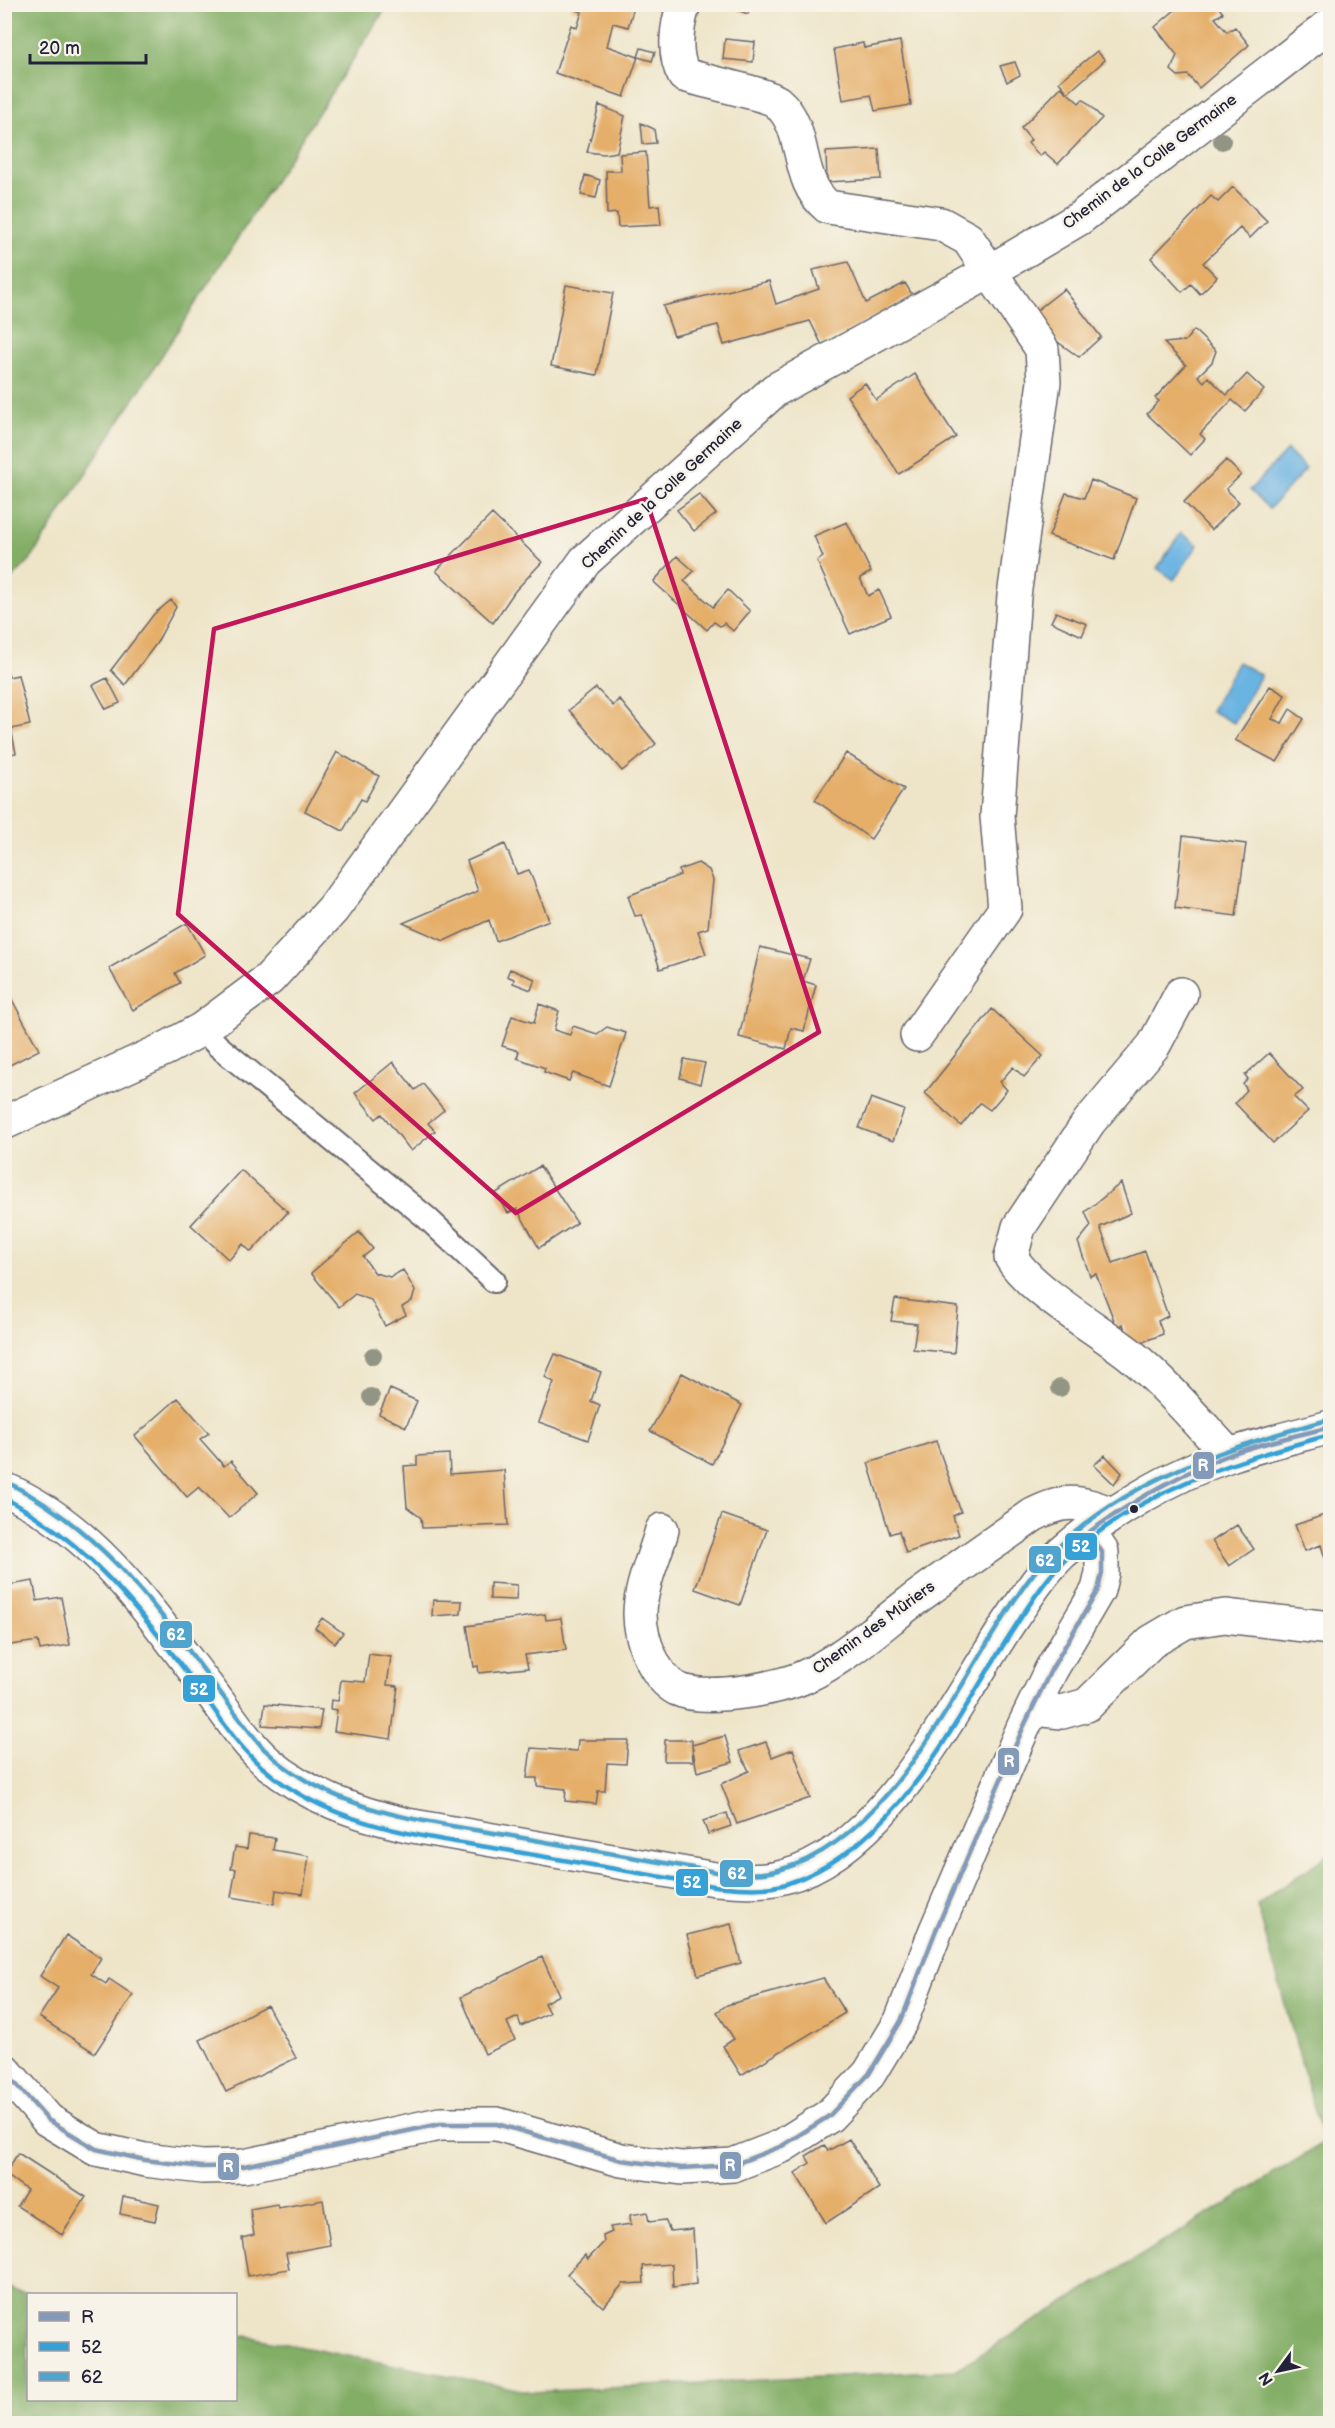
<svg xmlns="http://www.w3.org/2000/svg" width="1335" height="2428" font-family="'Balsamiq Sans',sans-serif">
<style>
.forest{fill:#83ae66;stroke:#526850;stroke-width:1.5}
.water{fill:#6ab4e2;stroke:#466b8e;stroke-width:1.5}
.building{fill:#e5af6a}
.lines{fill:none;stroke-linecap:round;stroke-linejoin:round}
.service-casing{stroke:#69666d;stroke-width:26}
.minor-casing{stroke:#69666d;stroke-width:36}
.tertiary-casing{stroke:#69666d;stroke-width:36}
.secondary-casing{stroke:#69666d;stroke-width:36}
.service{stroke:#fff;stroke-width:22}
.minor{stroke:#fff;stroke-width:33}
.tertiary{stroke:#fff;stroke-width:33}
.secondary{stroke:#fff;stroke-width:33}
.bus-1-casing{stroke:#f7f3e8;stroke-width:9}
.bus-2-casing{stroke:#f7f3e8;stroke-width:9}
.bus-3-casing{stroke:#f7f3e8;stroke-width:9}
.bus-1{stroke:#839ab8;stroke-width:4.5}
.bus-2{stroke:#35a1d7;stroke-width:4.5}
.bus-3{stroke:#50a4cd;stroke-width:4.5}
.tree{fill:#939584}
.marked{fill:none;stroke:#c2185b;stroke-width:4.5;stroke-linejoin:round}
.bus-dot{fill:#22223b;stroke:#f7f3e8;stroke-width:2}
.labels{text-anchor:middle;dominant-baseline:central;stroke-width:5;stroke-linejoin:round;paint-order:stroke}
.street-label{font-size:16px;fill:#22223b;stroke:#f7f3e8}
.line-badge{stroke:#f7f3e8;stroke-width:2}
.badge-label{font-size:16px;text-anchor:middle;font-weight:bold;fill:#fff}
</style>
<rect width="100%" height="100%" fill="#f7f3e8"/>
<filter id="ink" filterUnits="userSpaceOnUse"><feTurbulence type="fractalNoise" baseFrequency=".0167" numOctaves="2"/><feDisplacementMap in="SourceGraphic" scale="12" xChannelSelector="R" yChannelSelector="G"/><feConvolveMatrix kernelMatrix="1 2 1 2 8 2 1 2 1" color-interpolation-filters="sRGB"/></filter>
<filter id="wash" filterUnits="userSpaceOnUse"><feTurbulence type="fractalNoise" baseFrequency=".008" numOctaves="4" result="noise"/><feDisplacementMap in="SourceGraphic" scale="24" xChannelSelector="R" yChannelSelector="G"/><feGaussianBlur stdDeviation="1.35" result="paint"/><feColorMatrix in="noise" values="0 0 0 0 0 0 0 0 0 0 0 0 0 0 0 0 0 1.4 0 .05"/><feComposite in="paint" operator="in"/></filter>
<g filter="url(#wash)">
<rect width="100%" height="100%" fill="#eee5c9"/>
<path class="forest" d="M5,4L388,5L30,560L5,586Z
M1330,1853V2423H5V2285L15,2291L33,2294H28V2400H236V2334L532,2392L955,2370L1324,2143L1257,1905Z"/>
<path class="water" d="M1287,450L1306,469L1269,509L1250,490Z
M1181,533L1198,545L1174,580L1157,568Z
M1238,662L1261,675L1234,723L1211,711Z"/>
<g id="blocks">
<path class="building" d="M572,4H635L628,27L613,23L607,46L638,57L624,97L555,73L571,25L577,28L582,12L571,8Z
M643,4H671L668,13Z
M737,4H751L748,14L735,9Z
M751,4H768L766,10Z
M1182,4H1216L1223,13L1215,18L1227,32L1235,27L1249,45L1199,88L1188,75L1178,76L1171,70L1177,55L1155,27Z
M725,39L755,42L753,62L723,59Z
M900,41L911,105L875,111L871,95L843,100L834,49L863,43L864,48Z
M641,48L655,52L652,61L638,57Z
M1097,51L1105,60L1068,93L1059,82Z
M1015,62L1020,75L1007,82L1000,66Z
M1061,87L1079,103L1083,99L1102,118L1058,164L1044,152L1040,156L1028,143L1031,140L1021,128Z
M599,105L625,116L617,152L604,154L587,152Z
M641,123L654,129L656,143L643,144Z
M879,149L881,179L827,182L826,152Z
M646,152L650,206L659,205L661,225L618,227L617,213L607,214L606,171H621L620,154Z
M585,175L600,180L596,198L581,195Z
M1233,187L1267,221L1250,238L1240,228L1203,263L1217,277L1200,294L1191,284L1182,292L1151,258L1211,196L1218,202Z
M848,262L866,303L905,283L913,296L822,345L810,321L724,345L718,325L674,336L663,306L769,281L776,304L819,289L813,270Z
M566,285L613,293L597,375L551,366Z
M1064,289L1101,337L1079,357L1048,335L1032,314Z
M1194,330L1216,351L1212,362L1198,376L1204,382L1208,377L1227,395L1247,374L1264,390L1245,411L1232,400L1200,434L1205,439L1190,455L1147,414L1159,401L1155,398L1186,365L1164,343L1185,341Z
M915,374L956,437L899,474L847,396L865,383L876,400Z
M1226,460L1241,475L1226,489L1239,502L1211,530L1184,502Z
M1091,480L1136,498L1114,560L1049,536L1066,493L1084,498Z
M699,494L716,514L694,531L677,510Z
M492,514L542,562L515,591L493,623L436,571Z
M847,522L871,572L860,578L868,596L879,590L891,616L850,634L817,561L823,557L814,536Z
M677,556L694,571L684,581L713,607L728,590L750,611L733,631L724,623L720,626L714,622L707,630L655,583L654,581Z
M171,600L176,607L156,644L125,685L111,670L154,614Z
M1056,612L1087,624L1082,636L1051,622Z
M4,661L9,677L18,675L30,725L11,729L16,753L4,755Z
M107,678L120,703L106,709L93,685Z
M1270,686L1285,695L1272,719L1282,723L1290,709L1304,719L1277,762L1235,740Z
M596,688L613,706L619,699L656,744L622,771L569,710Z
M337,752L379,776L365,801L361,799L343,831L305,811Z
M846,753L904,789L871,839L815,800Z
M1183,836L1246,844L1236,916L1175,908Z
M505,844L517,874L529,870L549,920L496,941L489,920L444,941L403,923L478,891L467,861Z
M698,863L709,870L713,880L708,928L698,931L706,954L660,969L642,915L635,916L628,896L680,875L679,870Z
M187,923L205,955L175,973L180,983L133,1010L109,968Z
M760,947L810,959L803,981L816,985L804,1031L791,1028L786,1049L739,1037Z
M510,969L535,979L531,990L513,983L514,979L507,976Z
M9,994L39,1050L4,1068V997Z
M539,1004L559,1011L554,1030L570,1035L573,1026L597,1034L607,1027L626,1033L609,1086L573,1073L569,1081L544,1072L545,1068L517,1058L519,1051L502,1046L512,1016L534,1023Z
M992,1009L1043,1056L1024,1077L1013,1067L1000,1082L1007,1090L990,1110L980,1103L961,1126L925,1093Z
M1269,1053L1303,1090L1294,1097L1308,1111L1273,1143L1235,1103L1247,1090L1243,1084L1248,1079L1245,1075Z
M684,1059L705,1063L700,1084L680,1078Z
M393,1062L415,1090L423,1084L444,1110L428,1123L435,1131L411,1151L382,1114L376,1119L355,1093Z
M871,1098L904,1110L893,1141L859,1128Z
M540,1166L577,1223L539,1248L517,1209L508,1213L496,1193Z
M241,1170L288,1212L251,1252L243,1244L229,1260L191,1225Z
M1121,1183L1131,1213L1100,1227L1111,1257L1113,1263L1145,1251L1168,1316L1158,1321L1163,1334L1130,1347L1123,1324L1117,1328L1096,1274L1090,1276L1078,1242L1091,1226L1085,1212Z
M359,1232L373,1249L363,1257L375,1273L390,1277L403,1270L415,1291L412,1301L402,1307L406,1315L385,1326L371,1300L355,1294L339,1307L311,1273Z
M895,1299L958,1307L954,1353L913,1349L917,1324L891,1321Z
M555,1354L601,1372L591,1401L600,1405L588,1440L539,1422L554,1382L545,1377Z
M682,1373L742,1405L712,1464L650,1431Z
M390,1389L417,1401L406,1427L379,1414Z
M178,1398L209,1433L200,1439L224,1466L231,1461L258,1493L229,1518L199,1487L187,1497L135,1436Z
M936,1441L961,1512L953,1516L959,1535L906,1553L899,1531L890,1534L868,1463Z
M449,1454L450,1474L504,1470L508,1525L422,1528L421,1518L407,1507L404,1466L417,1465V1456Z
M1105,1455L1122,1473L1114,1484L1094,1465Z
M1330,1513V1556L1325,1558L1321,1545L1305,1551L1295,1525Z
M722,1514L767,1530L740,1605L695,1589Z
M1237,1525L1254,1549L1229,1566L1212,1541Z
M33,1581L37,1601L61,1597L70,1645L40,1650L38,1641L4,1646V1586Z
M490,1583L517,1585L516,1600L490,1599Z
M433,1600L462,1601L461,1614L432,1616Z
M545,1614L546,1620L561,1618L566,1650L525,1655L528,1668L479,1673L478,1666L474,1667L467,1626Z
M322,1618L343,1633L335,1643L315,1628Z
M369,1654L391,1657L387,1685L398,1686L391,1739L334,1731L337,1710L330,1709L331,1700L338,1701L341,1680L365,1682Z
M265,1704L322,1710L319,1729L262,1725Z
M725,1736L733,1762L697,1772L692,1745L693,1761H664L665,1740H692V1745Z
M578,1740H628L626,1764L607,1763L605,1791H598L596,1804L565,1801L566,1789L537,1786V1778H527L531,1748L577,1751Z
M766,1742L772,1757L793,1749L810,1798L737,1824L721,1784L749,1771L739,1751Z
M727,1813L731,1826L708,1834L703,1821Z
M249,1835L275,1838L273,1850L309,1856L303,1894L276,1890L274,1904L231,1897L236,1869H231L235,1847L247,1849Z
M731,1924L741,1963L698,1975L687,1935Z
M66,1935L101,1958L91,1974L106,1984L109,1979L133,1995L95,2053L39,2017L58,1988L40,1976Z
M542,1957L559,1995L544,2003L549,2013L521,2026L518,2017L507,2022L515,2040L485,2054L461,1997Z
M823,1978L845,2013L741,2075L723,2046L734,2039L717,2012L727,2005Z
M267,2005L296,2058L226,2092L200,2040Z
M849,2139L879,2188L826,2223L795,2173L810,2163L806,2156L824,2145L828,2151Z
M18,2153L86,2197L62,2235L17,2206L27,2190L5,2174Z
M123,2196L159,2204L155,2221L120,2214Z
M323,2200L330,2245L286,2253L289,2269L248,2276L242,2238L254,2235L250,2209L277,2204L278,2208Z
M647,2212L649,2222L665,2220L670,2231L693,2229L696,2284L673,2287L672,2264L643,2266L644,2283L623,2284L603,2307L567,2274L585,2255L588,2259L604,2242L603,2236L612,2232L610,2227L631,2224L630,2215Z"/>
</g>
</g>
<g filter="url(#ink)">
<use href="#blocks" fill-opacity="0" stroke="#69666d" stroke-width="1.5"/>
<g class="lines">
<g class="service-casing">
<path id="service" d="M202,1029L218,1046L427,1218L494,1281"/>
</g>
<g class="minor-casing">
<path id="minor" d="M684,4C676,27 673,55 684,75C700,80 769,95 777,102C809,129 793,179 828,207L941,224L968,239L1042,349L1044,382L1014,596L997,816L1005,909L917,1035
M1181,994L1154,1045L1089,1122L1019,1227L1011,1257C1030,1290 1100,1330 1132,1356C1167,1385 1198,1422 1229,1455
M4,1123L167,1048L202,1029L269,979L333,909L585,561L775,390L989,272L1080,218L1330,25
M662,1530C655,1556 640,1586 640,1614C640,1638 654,1677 677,1689C704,1702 779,1689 806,1676C843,1659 875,1630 907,1605C948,1574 991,1545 1033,1515C1068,1497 1078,1502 1113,1514
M1034,1709L1062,1712L1087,1705L1151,1642L1185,1622L1225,1616L1330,1628"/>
</g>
<g class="tertiary-casing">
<path id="tertiary" d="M4,2070L48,2120L96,2149L145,2160L202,2167L244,2166L440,2124H497L621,2160L682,2168L733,2165L782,2146L829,2116L869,2074L901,2021L936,1930L1023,1728L1051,1670L1098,1590L1102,1573V1552L1089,1532"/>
</g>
<g class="secondary-casing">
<path id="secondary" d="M4,1489C94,1528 150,1612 207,1687C226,1712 244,1741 267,1762C308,1797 356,1813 407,1825L715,1879C738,1880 760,1883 783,1877C886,1852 956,1700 1012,1618C1027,1596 1043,1571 1062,1553C1106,1514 1174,1474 1230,1455C1262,1444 1297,1436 1330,1427"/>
</g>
<use href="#service" class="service"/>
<use href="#minor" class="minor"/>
<use href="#tertiary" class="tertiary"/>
<use href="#secondary" class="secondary"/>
<g class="bus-1-casing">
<path id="bus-1" d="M1089,1532C1135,1499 1186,1470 1240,1451C1270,1441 1300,1435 1330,1427
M4,2071L48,2120L96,2149L145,2160L202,2167L244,2166L440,2124H497L621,2160L682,2168L733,2165L782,2146L829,2116L869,2074L901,2021L936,1930L1023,1728L1051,1670L1098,1590L1102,1573V1552L1089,1532"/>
</g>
<g class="bus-2-casing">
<path id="bus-2" d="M4,1498C89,1541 143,1615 200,1690C219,1716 237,1746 262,1767C331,1829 430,1837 517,1852C583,1863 648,1875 714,1886C737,1888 763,1891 786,1884C896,1848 951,1727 1009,1636C1026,1610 1043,1581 1066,1559C1140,1490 1235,1460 1330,1435"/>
</g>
<g class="bus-3-casing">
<path id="bus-3" d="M7,1482C100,1530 150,1599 211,1680C228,1703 245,1727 264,1749C332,1815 434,1822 523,1838C587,1849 651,1860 716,1872C737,1873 759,1876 779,1870C884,1841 947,1706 1001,1621C1017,1596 1034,1569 1056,1549C1131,1477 1230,1446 1328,1420"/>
</g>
<use href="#bus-1" class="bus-1"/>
<use href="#bus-2" class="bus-2"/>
<use href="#bus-3" class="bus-3"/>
</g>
<g class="tree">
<circle cx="1222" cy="141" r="9"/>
<circle cx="373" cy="1356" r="9"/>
<circle cx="1060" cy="1388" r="9"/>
<circle cx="371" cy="1397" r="9"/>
</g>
</g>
<path class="marked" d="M646,499L819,1032L516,1213L178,914L214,629Z"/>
<circle class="bus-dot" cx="1134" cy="1509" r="5"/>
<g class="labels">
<g class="street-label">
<text transform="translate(1150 162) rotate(-37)">Chemin de la Colle Germaine</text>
<text transform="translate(662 494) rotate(-43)">Chemin de la Colle Germaine</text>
<text transform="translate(874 1628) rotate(-36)">Chemin des Mûriers</text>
</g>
</g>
<g class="line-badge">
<rect x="1192" y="1451" width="23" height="29" rx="6" fill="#839ab8"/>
<rect x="1064" y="1532" width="34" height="29" rx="6" fill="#35a1d7"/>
<rect x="1028" y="1545" width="34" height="29" rx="6" fill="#50a4cd"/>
<rect x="159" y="1620" width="34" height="29" rx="6" fill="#50a4cd"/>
<rect x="182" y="1674" width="34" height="29" rx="6" fill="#35a1d7"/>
<rect x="997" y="1747" width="23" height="29" rx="6" fill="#839ab8"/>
<rect x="719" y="1859" width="35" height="29" rx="6" fill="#50a4cd"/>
<rect x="675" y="1868" width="34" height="29" rx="6" fill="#35a1d7"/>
<rect x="719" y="2151" width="23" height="29" rx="6" fill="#839ab8"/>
<rect x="217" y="2152" width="23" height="29" rx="6" fill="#839ab8"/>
</g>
<g class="badge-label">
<text x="1203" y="1471">R</text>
<text x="1081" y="1552">52</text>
<text x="1045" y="1566">62</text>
<text x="176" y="1640">62</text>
<text x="199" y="1695">52</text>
<text x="1009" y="1767">R</text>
<text x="737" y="1879">62</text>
<text x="692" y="1888">52</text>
<text x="730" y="2171">R</text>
<text x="228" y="2172">R</text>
</g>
<rect width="1335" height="2428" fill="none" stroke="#f7f3e8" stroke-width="24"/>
<rect x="27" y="2293" width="210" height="108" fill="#f7f3e8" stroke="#a29fa3" stroke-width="1.5"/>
<rect x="39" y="2312" width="30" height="9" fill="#839ab8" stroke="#a29fa3" stroke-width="1.5"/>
<text x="81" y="2323" font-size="18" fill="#22223b">R</text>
<rect x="39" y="2342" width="30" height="9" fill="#35a1d7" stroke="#a29fa3" stroke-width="1.5"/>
<text x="81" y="2353" font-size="18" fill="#22223b">52</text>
<rect x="39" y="2372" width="30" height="9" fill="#50a4cd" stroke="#a29fa3" stroke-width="1.5"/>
<text x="81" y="2383" font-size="18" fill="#22223b">62</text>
<g transform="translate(1278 2371) rotate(237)" stroke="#f7f3e8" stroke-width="4.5" paint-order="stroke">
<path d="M0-4.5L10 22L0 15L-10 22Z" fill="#22223b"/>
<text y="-9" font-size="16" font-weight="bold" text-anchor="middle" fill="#22223b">N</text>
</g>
<path d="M30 54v9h116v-9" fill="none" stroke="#22223b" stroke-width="3"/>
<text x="39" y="54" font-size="18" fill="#22223b" stroke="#f7f3e8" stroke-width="4.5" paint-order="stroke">20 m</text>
</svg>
